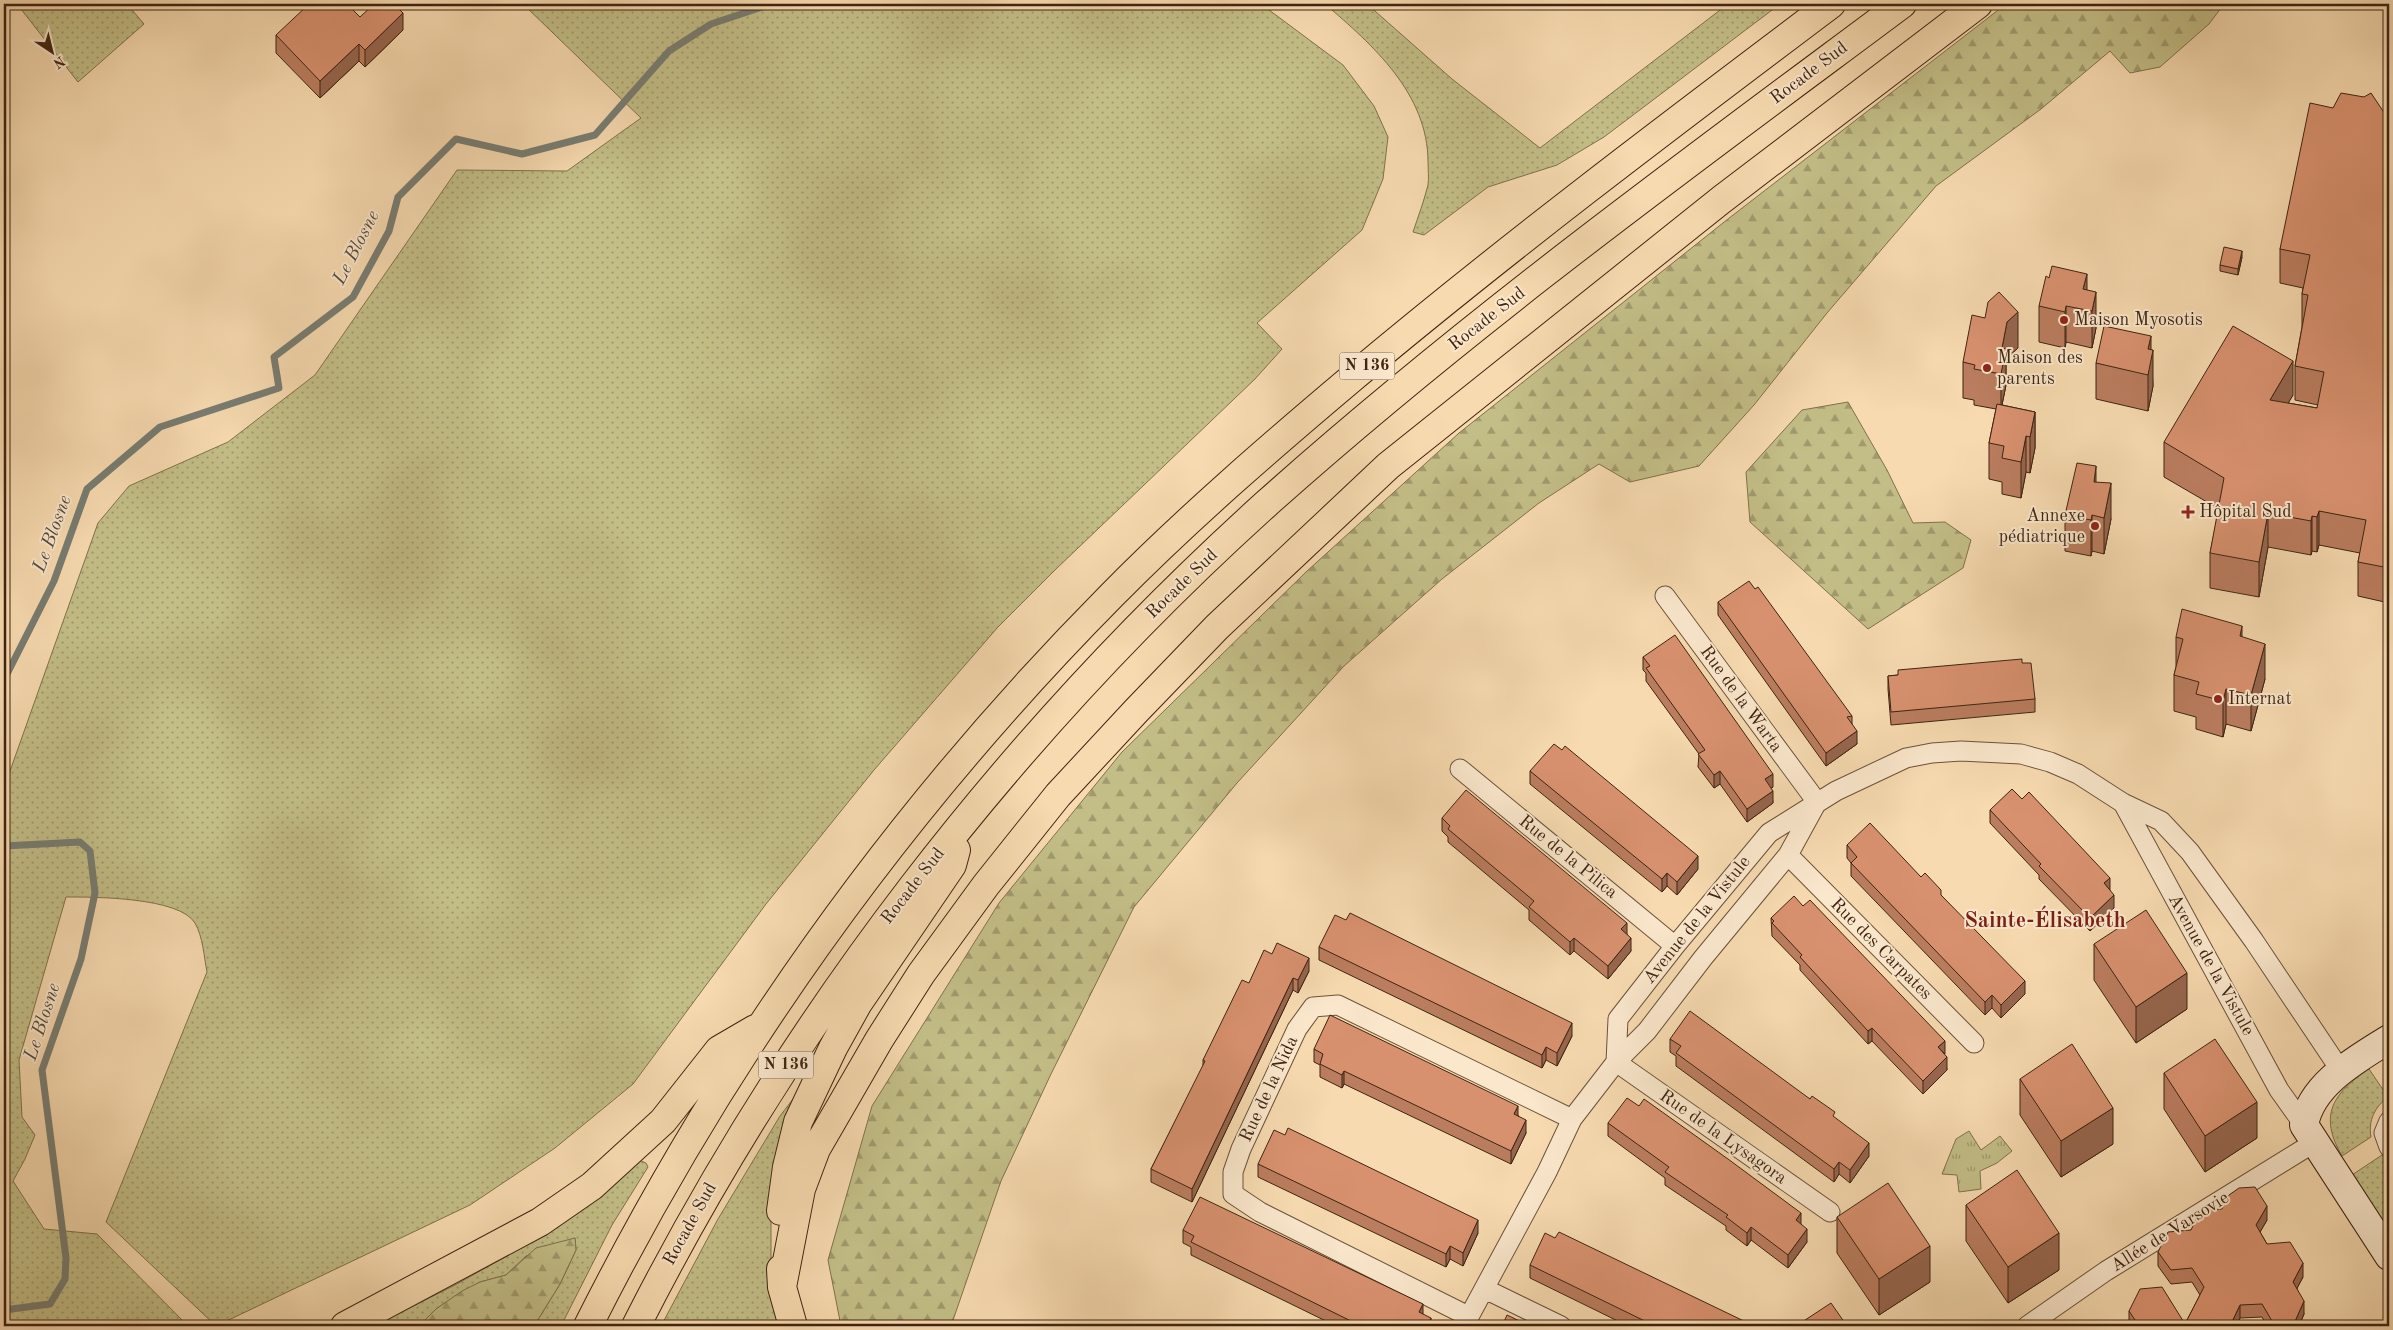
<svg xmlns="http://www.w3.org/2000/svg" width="2393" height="1330" font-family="'Old Standard TT',serif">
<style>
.grass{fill:url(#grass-dots);stroke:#80714c}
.forest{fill:url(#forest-firs);stroke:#80714c}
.park{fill:url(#park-tufts);stroke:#80714c}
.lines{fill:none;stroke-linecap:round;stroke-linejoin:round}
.stream{stroke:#787d72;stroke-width:7}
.street-casing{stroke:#6c5239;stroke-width:21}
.secondary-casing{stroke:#3e2411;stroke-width:30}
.highway-casing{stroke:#3e2411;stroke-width:30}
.street{stroke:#fae7cc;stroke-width:19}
.secondary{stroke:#fae7cc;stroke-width:28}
.highway{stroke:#f7dab0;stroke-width:28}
.wall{fill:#ba7d5f;stroke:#3e2411}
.shaded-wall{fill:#97664e;stroke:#3e2411}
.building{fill:#d8916f;stroke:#3e2411}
.poi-dot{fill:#8f2418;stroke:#fae7cc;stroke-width:2}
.labels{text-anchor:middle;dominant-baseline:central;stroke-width:4;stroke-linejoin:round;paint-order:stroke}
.shield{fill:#fae7cc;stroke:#765e49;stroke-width:1}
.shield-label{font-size:16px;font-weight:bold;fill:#3e2411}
.street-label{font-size:18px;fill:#3e2411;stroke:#fae7cc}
.poi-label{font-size:18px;fill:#3e2411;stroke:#fae7cc;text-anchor:start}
.water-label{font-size:19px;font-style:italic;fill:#56493a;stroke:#fae7cc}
.district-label{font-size:22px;font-weight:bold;fill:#7a1f14;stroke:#fae7cc}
</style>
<defs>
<pattern id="grass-dots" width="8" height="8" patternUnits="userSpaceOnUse" patternTransform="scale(1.25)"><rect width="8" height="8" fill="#c3be87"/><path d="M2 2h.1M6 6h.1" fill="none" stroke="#a09a6d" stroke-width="1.8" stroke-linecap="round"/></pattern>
<pattern id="forest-firs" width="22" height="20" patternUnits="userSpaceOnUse" patternTransform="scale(1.25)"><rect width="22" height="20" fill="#c3be87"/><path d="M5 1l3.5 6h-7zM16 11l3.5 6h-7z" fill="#a09a6d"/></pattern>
<pattern id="park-tufts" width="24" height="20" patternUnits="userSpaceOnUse" patternTransform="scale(1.25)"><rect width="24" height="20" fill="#c3be87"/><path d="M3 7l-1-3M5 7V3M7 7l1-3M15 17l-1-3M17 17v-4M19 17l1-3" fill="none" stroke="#a09a6d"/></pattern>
</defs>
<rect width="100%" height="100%" fill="#f7dab0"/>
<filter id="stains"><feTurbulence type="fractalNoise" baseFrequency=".004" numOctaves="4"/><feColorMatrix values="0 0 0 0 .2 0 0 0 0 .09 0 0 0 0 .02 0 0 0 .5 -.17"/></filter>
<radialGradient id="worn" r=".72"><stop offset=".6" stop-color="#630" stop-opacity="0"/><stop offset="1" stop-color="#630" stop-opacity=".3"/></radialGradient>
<path class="grass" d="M17,4H127L144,24L78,82Z
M523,4H1261L1343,65L1374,106L1388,137L1383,179L1362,230L1257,323L1282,349L1255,379L1055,570L998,627L874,770L766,904L633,1084L555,1148L470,1205L216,1326L106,1222L207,972C204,957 203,937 195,923C179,897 94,897 66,897L19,1060L22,1117L35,1135L25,1159L13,1181L44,1229L97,1234L188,1326H4V788L98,523L129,486L228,442L315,375L457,170L567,171L641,118Z
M1325,4H1367L1452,79L1540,148L1728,4H1780L1604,137L1557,165L1488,187L1424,235L1413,232C1418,217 1424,201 1428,185C1429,178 1428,169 1428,162C1428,94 1373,45 1325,4Z
M2369,1069L2388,1097C2375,1107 2368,1120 2371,1137L2342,1156C2318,1115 2333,1093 2369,1069Z
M803,1086L776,1177L771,1222V1265L781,1326H661L718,1219L780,1116Z
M2382,1155L2389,1166V1231L2352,1175Z
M639,1160L646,1163L648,1167L612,1225L561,1326H534L560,1284L576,1250L575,1238L526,1256L506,1275L480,1282L436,1309L422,1323L416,1326H373L455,1285L548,1233Z"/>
<path class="forest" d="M2006,4H2224L2209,24L2160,67L2130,73L2110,51L2041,109L1936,186L1827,313L1754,405L1699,466L1630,482L1599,464L1539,503L1442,579L1344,666L1237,783L1134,907L1051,1074L1001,1181L951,1326H841L828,1260L872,1106L999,903L1122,752L1306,572L1459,433L1728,219Z
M1848,402L1887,470L1913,523L1945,522L1971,540L1963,568L1868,629L1750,522L1746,472L1802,410Z
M575,1238L576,1250L560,1284L534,1326H416L422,1323L436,1309L462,1291L480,1282L506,1275L536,1248Z"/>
<path class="park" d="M1969,1131L1981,1150L2000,1136L2012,1151L1997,1163L1980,1171L1981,1189L1959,1192L1957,1175L1942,1174L1956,1139Z"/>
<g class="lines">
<path class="stream" d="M4,680L54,581L87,489L160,427L279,388L274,357L353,297L389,231L398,197L456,139L522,154L595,135L669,51L711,24L771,4
M4,846L80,842L90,851L95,893L81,959L42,1070L66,1258L65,1279L50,1304L4,1310"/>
<g class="street-casing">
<path id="street" d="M1665,596L1817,802
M1460,769L1675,946
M2123,803L2279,1090L2304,1125
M1788,855L1974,1043
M1616,1062L1618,1019L1675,946L1769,833L1836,791L1906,758L1932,753L1961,751L2021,754L2050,762L2078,774L2123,803L2161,821L2190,852L2254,941L2341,1071
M1616,1062L1830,1212
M2389,1121L2384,1133L2389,1147
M1485,1289L1561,1326
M1468,1316L1260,1212L1233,1194V1172L1241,1149L1297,1029L1313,1007L1338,1005L1572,1119
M1464,1326L1547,1172L1572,1119L1616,1062L1647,1031L1703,958L1788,855L1816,804
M2027,1326L2106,1271L2315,1142"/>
</g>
<g class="secondary-casing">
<path id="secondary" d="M2389,1039C2357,1059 2311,1084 2304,1125L2389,1256"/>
</g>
<g class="highway-casing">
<path id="highway" d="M781,1211L787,1167L798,1122L833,1048L858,1003L952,865L956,850
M781,1269L782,1287L793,1326
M782,1287L801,1189L816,1149L879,1040L921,974L986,885L1058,795L1136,711L1217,627L1388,466L1721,200L1978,4
M345,1326L540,1222L592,1186L663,1121L719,1050L755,1029
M588,1326C725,1053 897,812 1112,595C1188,518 1269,448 1352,378C1507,248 1669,126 1831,4
M636,1326C793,1016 1008,737 1266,504C1467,324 1686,165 1902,4"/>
</g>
<use href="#street" class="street"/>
<use href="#secondary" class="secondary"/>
<use href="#highway" class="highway"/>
</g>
<path class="wall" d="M360,17L403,30L365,67L359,61L320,98L276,53V35Z
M2333,108L2387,117L2389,115V603L2358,596V562L2360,553L2319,545L2317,552L2312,551L2311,555L2268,547L2259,597L2210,588V553L2219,509L2164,477V442L2293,395L2288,403L2317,408L2318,405L2295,400V366L2302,327V294L2303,288L2280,283V249Z
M2242,257L2238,275L2220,271V265Z
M2087,290L2096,328L2092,348L2066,342L2065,348L2039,342V306Z
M2018,348L2007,358L2006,364V385L2002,405L2035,412V448L2030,473L2026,472L2021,498L2002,494V482L1989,479V443L1996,409L1974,405V400L1963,398V362Z
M2151,349L2153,386L2148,411L2096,399V363Z
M2096,482L2111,519L2104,554L2092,551L2091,556L2065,551V515Z
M1718,602L1852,716V724L1857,744L1826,766L1718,615Z
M2176,637H2242L2265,679L2251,731L2226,724L2223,737L2196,729V717L2174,711V675L2176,667Z
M1643,657L1773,787L1771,788L1773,803L1747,822L1720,784L1714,788L1698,767L1699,754L1646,681V673L1643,670Z
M2022,663L2035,699V712L1891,725L1888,689V676Z
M1530,771L1698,869L1677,895L1667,886L1662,892L1530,784Z
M1990,810L2114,908L2090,931L2039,879V875L1990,823Z
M1442,818L1627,934L1631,951L1608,979L1574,951L1570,955L1529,920V910L1448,842V837L1442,831Z
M1847,845L1921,877L1941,895L2025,994L2001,1018L1992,1008L1985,1015L1851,876V863L1847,858Z
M1771,918L1944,1054L1947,1070L1923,1094L1872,1041L1868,1044L1800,970V965L1772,936Z
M2094,944L2187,1009L2136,1043L2094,980Z
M1319,947L1572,1036L1557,1066L1546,1060L1542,1068L1319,960Z
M1309,971L1298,993L1293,990L1192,1202L1151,1182V1169L1203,1067V1060L1249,983Z
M1670,1039L1810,1099L1835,1118L1869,1156L1850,1183L1839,1174L1834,1182L1676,1066V1056L1670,1052Z
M1314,1049L1518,1115L1526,1133L1511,1164L1344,1084L1342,1088L1320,1077V1065L1314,1062Z
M2164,1073L2257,1138L2205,1172L2164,1109Z
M2020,1079L2113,1144L2061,1177L2020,1115Z
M1608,1123L1801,1224L1807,1242L1788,1268L1751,1240L1747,1246L1726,1230V1226L1665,1185V1178L1608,1136Z
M1258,1164L1478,1233L1463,1266L1450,1259L1446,1267L1258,1177Z
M1966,1205L2059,1270L2008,1303L1966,1241Z
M1837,1217L1930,1282L1879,1315L1837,1253Z
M2267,1220L2260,1232L2267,1244L2303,1277L2297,1288L2304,1314L2299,1326H2267L2262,1317L2240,1318L2236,1326H2130L2129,1325V1311L2185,1324L2200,1295L2192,1282L2171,1284L2158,1266V1252L2191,1230Z
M1183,1230L1423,1314L1431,1326H1336L1191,1255V1247L1183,1243Z
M1555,1238L1748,1326H1628L1530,1278V1265Z"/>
<path class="shaded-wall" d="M403,13V30L365,67V50Z
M359,44V61L320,98V81Z
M2242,251V257L2238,275V269Z
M2087,274V310L2083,289Z
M2096,292V328L2092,348V311Z
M2066,306V342L2065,348V312Z
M2018,312V348L2007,358L2006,364V385L2001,410V374L2002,348L2007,322Z
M2151,336V359L2153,350V386L2148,411V349Z
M2293,361V395L2270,434V400Z
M2035,412V448L2030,473V437Z
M2026,436V472L2021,498V462Z
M2096,466V502L2094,482Z
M2111,483V519L2104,554V518Z
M2319,511V545L2317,552V517Z
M2268,513V547L2259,597V562Z
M2092,515V551L2091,556V520Z
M2312,516V551L2311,555V521Z
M2242,626V661L2240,636Z
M2265,644V679L2251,731V695Z
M2226,689V724L2223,737V701Z
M1857,731V744L1826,766V753Z
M1720,771V784L1714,788V775Z
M1773,774V787L1765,792V779Z
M1773,791V803L1747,822V809Z
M1698,856V869L1677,895V882Z
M1667,873V886L1662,892V879Z
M2110,878V891L2104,883Z
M2114,895V908L2090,931V918Z
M1627,923V936L1621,929Z
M1574,938V951L1570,955V942Z
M1631,938V951L1608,979V966Z
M1309,958V971L1298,993V980Z
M2187,973V1009L2136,1043V1007Z
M1293,978V990L1192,1202V1189Z
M2025,981V994L2001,1018V1005Z
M1992,995V1008L1985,1015V1002Z
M1572,1023V1036L1557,1066V1053Z
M1872,1028V1041L1868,1044V1031Z
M1945,1041V1054L1938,1047Z
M1546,1047V1060L1542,1068V1055Z
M1947,1057V1070L1923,1094V1081Z
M1344,1071V1084L1342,1088V1075Z
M2257,1102V1138L2205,1172V1136Z
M1518,1106V1119L1514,1114Z
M2113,1108V1144L2061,1177V1141Z
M1526,1120V1133L1511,1164V1151Z
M1869,1143V1156L1850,1183V1170Z
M1839,1162V1174L1834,1182V1169Z
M2267,1206V1220L2256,1239V1225Z
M1801,1213V1226L1796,1220Z
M1478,1220V1233L1463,1266V1253Z
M1751,1227V1240L1747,1246V1233Z
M1807,1229V1242L1788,1268V1255Z
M2059,1233V1270L2008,1303V1267Z
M1450,1246V1259L1446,1267V1254Z
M1930,1246V1282L1879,1315V1279Z
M2303,1263V1277L2293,1296V1282Z
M2304,1301V1314L2299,1326H2293Z
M1423,1304V1317L1419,1312Z
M2240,1305V1318L2236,1326H2230Z
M1431,1318V1326H1427Z"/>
<path class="building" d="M309,4H347L360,17L374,4H394L403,13L365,50L359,44L320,81L276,35Z
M2341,93L2364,97L2371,93L2387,117L2389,115V568L2358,562L2366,520L2319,511L2317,517L2312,516L2311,521L2268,513L2259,562L2210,553L2224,478L2164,442L2233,326L2293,361L2270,400L2317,408L2324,372L2295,366L2308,295L2302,294L2310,255L2280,249L2310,103L2333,108Z
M2224,247L2242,251L2238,269L2220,265Z
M2052,266L2087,274L2083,289L2096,292L2092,311L2066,306L2065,312L2039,306L2046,276L2049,278Z
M1999,292L2018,312L2007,322L2002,348L2006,349L2001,374L1974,369L1975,365L1963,362L1972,315L1985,318L1988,302Z
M2104,326L2151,336L2148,349L2153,350L2148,375L2096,363Z
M1997,404L2035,412L2030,437L2026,436L2021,462L2002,458L2004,446L1989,443Z
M2077,463L2096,466L2094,482L2111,483L2104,518L2092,515L2091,520L2065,515Z
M1749,581L1755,589L1758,587L1852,716L1847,717L1857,731L1826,753L1718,602Z
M2182,609L2242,626L2240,636L2265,644L2251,695L2226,689L2223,701L2196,694L2199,682L2174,675L2183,639L2176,637Z
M1675,635L1773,774L1765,779L1773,791L1747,809L1720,771L1714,775L1698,754L1705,750L1646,668L1650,666L1643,657Z
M2022,659V663H2031L2035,699L1891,712L1888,676L1898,675V670Z
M1554,744L1562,750L1565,746L1698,856L1677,882L1667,873L1662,879L1530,771Z
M2012,789L2022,799L2029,792L2110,878L2104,883L2114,895L2090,918L2039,866L2041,864L1990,810Z
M1466,790L1627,923L1621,929L1631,938L1608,966L1574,938L1570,942L1529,907L1534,901L1448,829L1450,826L1442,818Z
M1870,823L1921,877L1925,873L1941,890V895L2025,981L2001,1005L1992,995L1985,1002L1851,863L1857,857L1847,845Z
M1794,896L1803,906L1810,900L1945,1041L1938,1047L1947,1057L1923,1081L1872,1028L1868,1031L1800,957L1802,955L1772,923L1774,921L1771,918Z
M2146,910L2187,973L2136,1007L2094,944Z
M1350,913L1572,1023L1557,1053L1546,1047L1542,1055L1319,947L1335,915L1346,920Z
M1277,943L1309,958L1298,980L1293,978L1192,1189L1151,1169L1205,1061L1203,1060L1242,980L1249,983L1264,950L1272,954Z
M1690,1011L1810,1099L1812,1096L1835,1112L1833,1116L1869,1143L1850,1170L1839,1162L1834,1169L1676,1053L1681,1046L1670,1039Z
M1330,1015L1518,1106L1514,1114L1526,1120L1511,1151L1344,1071L1342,1075L1320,1064L1323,1054L1314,1049Z
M2215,1039L2257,1102L2205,1136L2164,1073Z
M2072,1044L2113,1108L2061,1141L2020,1079Z
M1627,1098L1639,1106L1644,1099L1728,1159L1801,1213L1796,1220L1807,1229L1788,1255L1751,1227L1747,1233L1726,1217L1728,1215L1665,1172L1669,1167L1608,1123Z
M1288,1128L1478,1220L1463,1253L1450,1246L1446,1254L1258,1164L1274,1130L1285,1135Z
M2017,1170L2059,1233L2008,1267L1966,1205Z
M1888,1183L1930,1246L1879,1279L1837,1217Z
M2255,1187L2267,1206L2256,1225L2267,1244L2290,1242L2303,1263L2293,1282L2304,1301L2293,1326H2275L2262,1304L2240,1305L2230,1326H2139L2129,1311L2140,1289L2162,1287L2185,1324L2204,1287L2192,1268L2171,1270L2158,1252L2168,1232L2191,1230L2199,1213L2204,1210L2222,1209L2229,1195L2239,1188Z
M1200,1197L1423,1304L1419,1312L1431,1318L1427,1326H1358L1359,1325L1191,1242L1194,1236L1183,1230Z
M1559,1232L1748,1323L1746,1326H1655L1530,1265L1545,1233L1555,1238Z
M1831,1303L1847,1326H1796Z
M1507,1315L1530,1326H1502Z"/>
<g class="poi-dot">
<circle cx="2064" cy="320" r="5"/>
<circle cx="1987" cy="368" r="5"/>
<path d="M2185.5 504.5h5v5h5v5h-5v5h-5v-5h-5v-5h5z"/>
<circle cx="2095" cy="526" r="5"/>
<circle cx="2218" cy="699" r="5"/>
</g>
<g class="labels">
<g class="shield">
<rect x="1339.5" y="352.5" width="55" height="27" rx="4"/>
<rect x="758.5" y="1051.5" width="55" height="27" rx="4"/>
</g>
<g class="shield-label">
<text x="1367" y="366">N 136</text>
<text x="786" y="1065">N 136</text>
</g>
<g class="street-label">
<text transform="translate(1809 73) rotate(-37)">Rocade Sud</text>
<text transform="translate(1487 319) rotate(-38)">Rocade Sud</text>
<text transform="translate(1182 584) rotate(-44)">Rocade Sud</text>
<text transform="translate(1741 699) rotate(54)">Rue de la Warta</text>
<text transform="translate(1568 857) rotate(39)">Rue de la Pilica</text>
<text transform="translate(913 886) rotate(-52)">Rocade Sud</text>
<text transform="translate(1697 920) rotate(-51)">Avenue de la Vistule</text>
<text transform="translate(1881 949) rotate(45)">Rue des Carpates</text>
<text transform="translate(2211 965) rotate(61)">Avenue de la Vistule</text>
<text transform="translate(1269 1089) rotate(-65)">Rue de la Nida</text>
<text transform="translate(1723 1137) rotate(35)">Rue de la Lysagora</text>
<text transform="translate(690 1224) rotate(-61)">Rocade Sud</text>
<text transform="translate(2170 1232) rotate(-32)">Allée de Varsovie</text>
</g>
<g class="poi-label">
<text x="2074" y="320">Maison Myosotis</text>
<text x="1997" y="358">Maison des<tspan x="1997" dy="21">parents</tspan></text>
<text x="2199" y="512">Hôpital Sud</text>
<text x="2085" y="516" text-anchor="end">Annexe<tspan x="2085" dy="21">pédiatrique</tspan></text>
<text x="2228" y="699">Internat</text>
</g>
<g class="water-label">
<text transform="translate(357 248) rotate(-63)">Le Blosne</text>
<text transform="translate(53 534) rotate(-70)">Le Blosne</text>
<text transform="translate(43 1022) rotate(-72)">Le Blosne</text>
</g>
<g class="district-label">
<text x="2045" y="921">Sainte-Élisabeth</text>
</g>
</g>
<rect width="2393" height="1330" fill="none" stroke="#f7dab0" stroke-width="20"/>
<rect x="5" y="5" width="2383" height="1320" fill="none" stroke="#3e2411" stroke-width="2.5"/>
<rect x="10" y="10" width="2373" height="1310" fill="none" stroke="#3e2411"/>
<g transform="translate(52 52) rotate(145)" stroke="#fae7cc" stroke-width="4" paint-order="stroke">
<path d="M0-4L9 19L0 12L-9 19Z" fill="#3e2411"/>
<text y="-8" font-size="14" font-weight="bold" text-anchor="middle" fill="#3e2411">N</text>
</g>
<rect width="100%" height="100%" filter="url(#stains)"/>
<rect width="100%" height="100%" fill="url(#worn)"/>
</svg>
